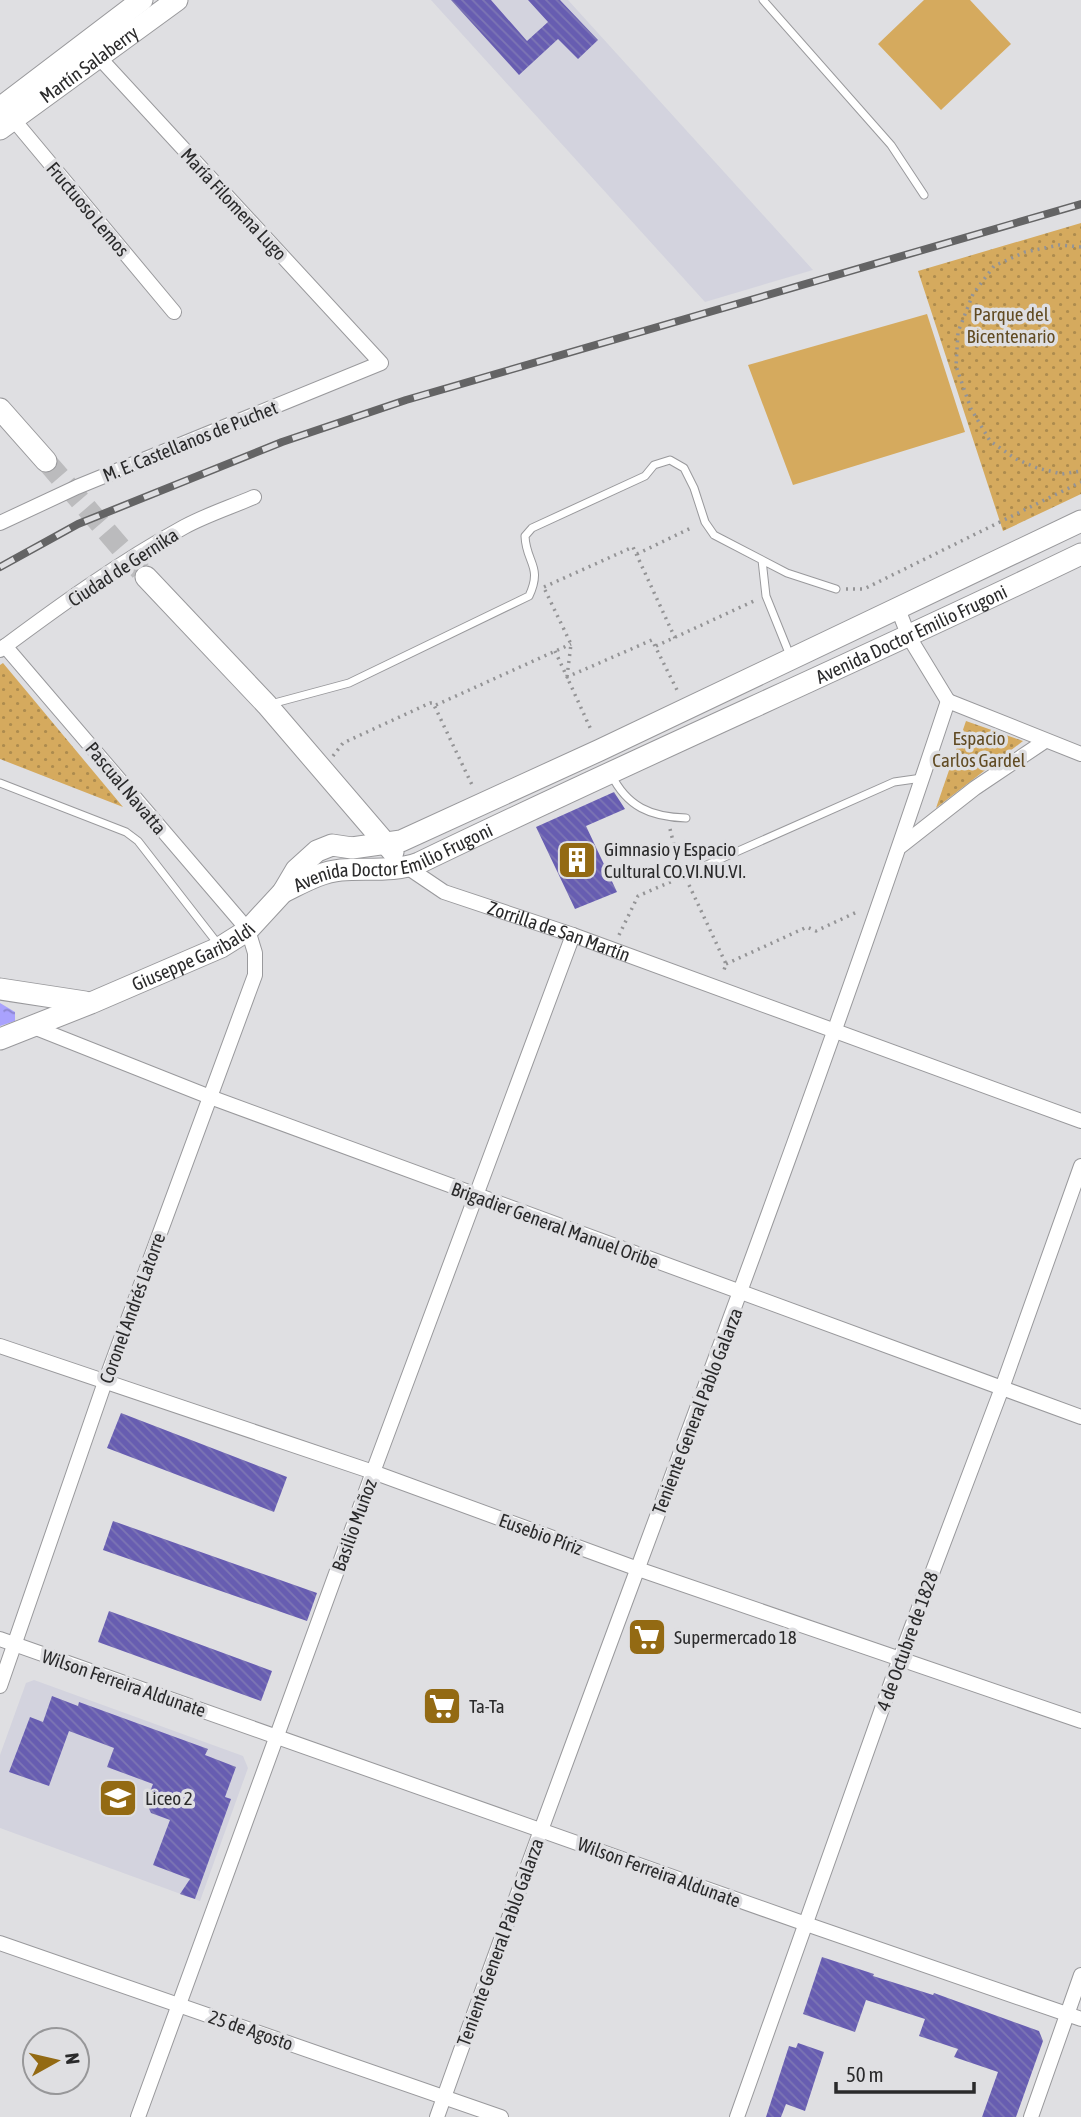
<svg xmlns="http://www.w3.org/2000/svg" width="1081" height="2117" font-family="'Asap Condensed',sans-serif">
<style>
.built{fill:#d3d3de}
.grass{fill:url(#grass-dots)}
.garden{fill:#d5aa5e}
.water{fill:url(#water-ripples)}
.building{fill:url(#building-back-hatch)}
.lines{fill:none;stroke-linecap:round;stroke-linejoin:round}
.secondary-tunnel{stroke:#bbbbbd;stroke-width:21;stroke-dasharray:21 10;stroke-linecap:butt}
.lane-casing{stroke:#99999c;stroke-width:9}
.street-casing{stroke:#99999c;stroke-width:16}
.secondary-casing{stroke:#99999c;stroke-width:23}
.path{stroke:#949496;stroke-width:3.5;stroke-dasharray:2 5;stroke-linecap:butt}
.lane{stroke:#fff;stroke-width:7}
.street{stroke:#fff;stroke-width:14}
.secondary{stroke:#fff;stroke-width:21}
.rail-casing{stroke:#646465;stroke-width:8}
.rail{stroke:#dfdfe2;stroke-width:5;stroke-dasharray:16;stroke-linecap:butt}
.labels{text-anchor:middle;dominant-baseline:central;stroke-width:7;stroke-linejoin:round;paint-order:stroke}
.street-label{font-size:19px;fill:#2a2a2b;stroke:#dfdfe2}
.park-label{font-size:19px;fill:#614b23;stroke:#dfdfe2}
.poi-label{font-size:19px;fill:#2a2a2b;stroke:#dfdfe2;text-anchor:start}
</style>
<defs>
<pattern id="grass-dots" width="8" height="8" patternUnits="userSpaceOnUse" patternTransform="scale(1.75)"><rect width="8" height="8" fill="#d5aa5e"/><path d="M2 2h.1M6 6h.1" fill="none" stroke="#ad8b4e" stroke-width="1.8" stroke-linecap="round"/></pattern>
<pattern id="water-ripples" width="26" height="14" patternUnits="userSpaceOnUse" patternTransform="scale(1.75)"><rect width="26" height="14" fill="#a9a2fd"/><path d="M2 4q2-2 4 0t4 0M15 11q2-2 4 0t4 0" fill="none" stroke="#8a84cd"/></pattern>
<pattern id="building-back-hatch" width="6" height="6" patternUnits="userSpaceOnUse" patternTransform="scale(1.75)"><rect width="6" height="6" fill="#675db1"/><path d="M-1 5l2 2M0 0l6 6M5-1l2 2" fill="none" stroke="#7d76b4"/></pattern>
</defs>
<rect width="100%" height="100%" fill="#dfdfe2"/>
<path class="built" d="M431,0H568L813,270L705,302Z
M34,1680L243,1756L248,1768L200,1901L0,1828V1755L26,1683Z"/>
<path class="grass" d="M1081,223V494L1003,531L918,271Z
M3,663L123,807L0,759V665Z
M966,721L1023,741L936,808Z"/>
<path class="garden" d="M924,0H970L1011,44L941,110L878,44Z
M927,314L965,432L793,485L748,365Z"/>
<path class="water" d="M0,1003L15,1012V1021L0,1026Z"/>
<path class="building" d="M451,0H491L527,41L548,22L528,0H560L598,40L578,59L558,39L519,75Z
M614,792L625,809L586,826L617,892L575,909L536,827Z
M121,1413L287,1477L274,1512L107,1448Z
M113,1521L317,1593L307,1621L103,1550Z
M109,1611L272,1671L261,1701L98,1642Z
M52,1696L78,1706L79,1702L208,1749L205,1755L236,1767L225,1797L231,1799L195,1899L180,1894L190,1879L153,1865L170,1820L151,1813L146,1802L153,1784L107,1767L114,1748L69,1731L49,1786L9,1772L30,1717L43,1722Z
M822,1957L874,1974L873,1976L933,1995L934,1993L1039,2031L1043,2041L1016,2117H982L998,2072L954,2057L958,2049L919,2036L925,2019L866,2000L855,2032L803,2014Z
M798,2043L824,2052L805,2111L786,2104L781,2117H766L789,2046L796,2048Z"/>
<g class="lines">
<path class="secondary-tunnel" d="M46,461L146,577"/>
<g class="lane-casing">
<path id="lane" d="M763,0L891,145L924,195
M762,560L766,596L791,658
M271,704L349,683L529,596C543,566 526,563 525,536L532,528L645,476L654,465L670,460L684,468L694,488L705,522L714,535L787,573L836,589
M611,774C627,807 651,817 686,818
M0,783L126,832L138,841L218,944
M684,875L894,782L922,778"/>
</g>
<g class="street-casing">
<g id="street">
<path d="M8,113L174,312"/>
<path d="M0,523L77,487L381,363L95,53"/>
<path d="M898,609L909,637L948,701"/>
<path d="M0,650C59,606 120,562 184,527C206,515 231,507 254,497"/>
<path d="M948,701L1081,754"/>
<path d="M901,846L975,788L1045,741"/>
<path id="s1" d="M407,867L444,892L573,935L1081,1121"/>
<path d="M31,1026L210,1097L1081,1417"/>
<path d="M0,1346L373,1472L638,1569L1081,1721"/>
<path d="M0,1639L806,1924L1081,2019"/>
<path d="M0,1686L105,1382L255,975V953L248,930L5,646"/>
<path d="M0,1943L501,2117"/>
<path d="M138,2117L373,1472L573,935"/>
<path d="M437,2117C605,1644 790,1178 948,701"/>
<path d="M737,2117L900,1658L1002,1388L1081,1166"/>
<path d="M1031,2117L1081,1975"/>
</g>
</g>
<g class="secondary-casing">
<g id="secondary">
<path d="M0,108L142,0"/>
<path id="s2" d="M0,129L177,0"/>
<path d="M0,409L46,461"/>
<path d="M146,577L267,705L393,852"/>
<path id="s3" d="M283,892C302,883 320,872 341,870C366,868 395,872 419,863C638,757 862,660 1081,554"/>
<path d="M0,989L85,1002"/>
<path id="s4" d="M0,1039L91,1003L221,947L248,930L283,892L296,870L317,851L332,845L352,848L401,841L600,750L1081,521"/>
</g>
</g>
<path class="path" d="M1081,247L1059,245L1025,252L994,266L973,294L958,332L956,366L971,409L990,441L1016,459L1037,468L1062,474L1081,471
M637,554L693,527
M544,587L633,547L675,638
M846,589H864L1081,482
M545,590L571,644L567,677L592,732
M656,646L754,601
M555,651L567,677L652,640L678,692
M436,705L571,644
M333,756L343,743L430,703H433L473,787
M670,829L679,865
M689,885L726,964L723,973
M619,935L638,896L675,880
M726,964L807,927L816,931L859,911"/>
<use href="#lane" class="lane"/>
<use href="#street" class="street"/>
<use href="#secondary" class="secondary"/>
<g class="rail-casing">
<path id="rail" d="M0,567L78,524L282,442L406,400L1081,204"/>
</g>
<use href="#rail" class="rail"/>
</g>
<defs>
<g id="building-square" transform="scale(2.0125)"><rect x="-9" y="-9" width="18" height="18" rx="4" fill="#936a13" stroke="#dfdfe2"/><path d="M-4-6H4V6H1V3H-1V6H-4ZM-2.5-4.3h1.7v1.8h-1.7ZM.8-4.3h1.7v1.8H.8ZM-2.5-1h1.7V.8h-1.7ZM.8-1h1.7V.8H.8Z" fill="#fff"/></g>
<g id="supermarket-square" transform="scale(2.0125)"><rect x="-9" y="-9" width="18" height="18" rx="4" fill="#936a13" stroke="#dfdfe2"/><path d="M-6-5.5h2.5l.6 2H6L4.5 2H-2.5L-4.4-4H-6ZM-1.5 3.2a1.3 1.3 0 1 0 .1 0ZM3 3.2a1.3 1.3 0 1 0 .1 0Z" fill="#fff"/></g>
<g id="school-square" transform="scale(2.0125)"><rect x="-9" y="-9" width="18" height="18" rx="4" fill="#936a13" stroke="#dfdfe2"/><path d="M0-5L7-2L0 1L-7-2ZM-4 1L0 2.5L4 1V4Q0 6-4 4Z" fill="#fff"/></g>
</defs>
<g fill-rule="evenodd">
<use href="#building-square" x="577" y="860"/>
<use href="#supermarket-square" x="647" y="1637"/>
<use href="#supermarket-square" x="442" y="1706"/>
<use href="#school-square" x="118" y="1798"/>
</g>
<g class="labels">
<g class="street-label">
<text stroke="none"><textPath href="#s2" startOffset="110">Martín Salaberry</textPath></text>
<text transform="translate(234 204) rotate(47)">María Filomena Lugo</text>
<text transform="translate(88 209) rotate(50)">Fructuoso Lemos</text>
<text transform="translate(190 441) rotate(-22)">M. E. Castellanos de Puchet</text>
<text transform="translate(123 567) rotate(-33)">Ciudad de Gernika</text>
<text stroke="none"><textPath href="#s3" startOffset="684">Avenida Doctor Emilio Frugoni</textPath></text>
<text transform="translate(126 788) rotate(50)">Pascual Navatta</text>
<text stroke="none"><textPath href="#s3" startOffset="117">Avenida Doctor Emilio Frugoni</textPath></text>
<text stroke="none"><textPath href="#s1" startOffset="166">Zorrilla de San Martín</textPath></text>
<text stroke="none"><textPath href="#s4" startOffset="210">Giuseppe Garibaldi</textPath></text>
<text transform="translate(555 1225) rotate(20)">Brigadier General Manuel Oribe</text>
<text transform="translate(132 1308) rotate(-70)">Coronel Andrés Latorre</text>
<text transform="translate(697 1411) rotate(-69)">Teniente General Pablo Galarza</text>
<text transform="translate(354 1525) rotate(-70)">Basilio Muñoz</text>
<text transform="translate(541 1534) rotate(20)">Eusebio Píriz</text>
<text transform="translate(907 1641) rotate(-70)">4 de Octubre de 1828</text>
<text transform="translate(124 1683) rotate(19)">Wilson Ferreira Aldunate</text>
<text transform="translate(659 1872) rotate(20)">Wilson Ferreira Aldunate</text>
<text transform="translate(500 1942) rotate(-70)">Teniente General Pablo Galarza</text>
<text transform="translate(251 2030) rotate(19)">25 de Agosto</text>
</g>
<g class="park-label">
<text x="1011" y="314">Parque del<tspan x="1011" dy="22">Bicentenario</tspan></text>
<text x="979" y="738">Espacio<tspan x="979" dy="22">Carlos Gardel</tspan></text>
</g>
<g class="poi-label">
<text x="604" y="849">Gimnasio y Espacio<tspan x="604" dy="22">Cultural CO.VI.NU.VI.</tspan></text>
<text x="674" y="1637">Supermercado 18</text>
<text x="469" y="1706">Ta-Ta</text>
<text x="145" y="1798">Liceo 2</text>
</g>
</g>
<g transform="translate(56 2061) rotate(82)"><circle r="33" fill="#dfdfe2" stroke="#979799" stroke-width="2"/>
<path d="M0-5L12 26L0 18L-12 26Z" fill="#936a13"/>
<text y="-10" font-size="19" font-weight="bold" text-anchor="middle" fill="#2a2a2b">N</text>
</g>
<path d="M836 2082v10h138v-10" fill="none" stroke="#2a2a2b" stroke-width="3.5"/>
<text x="846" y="2082" font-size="21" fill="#2a2a2b" stroke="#dfdfe2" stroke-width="5" paint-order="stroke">50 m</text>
</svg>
